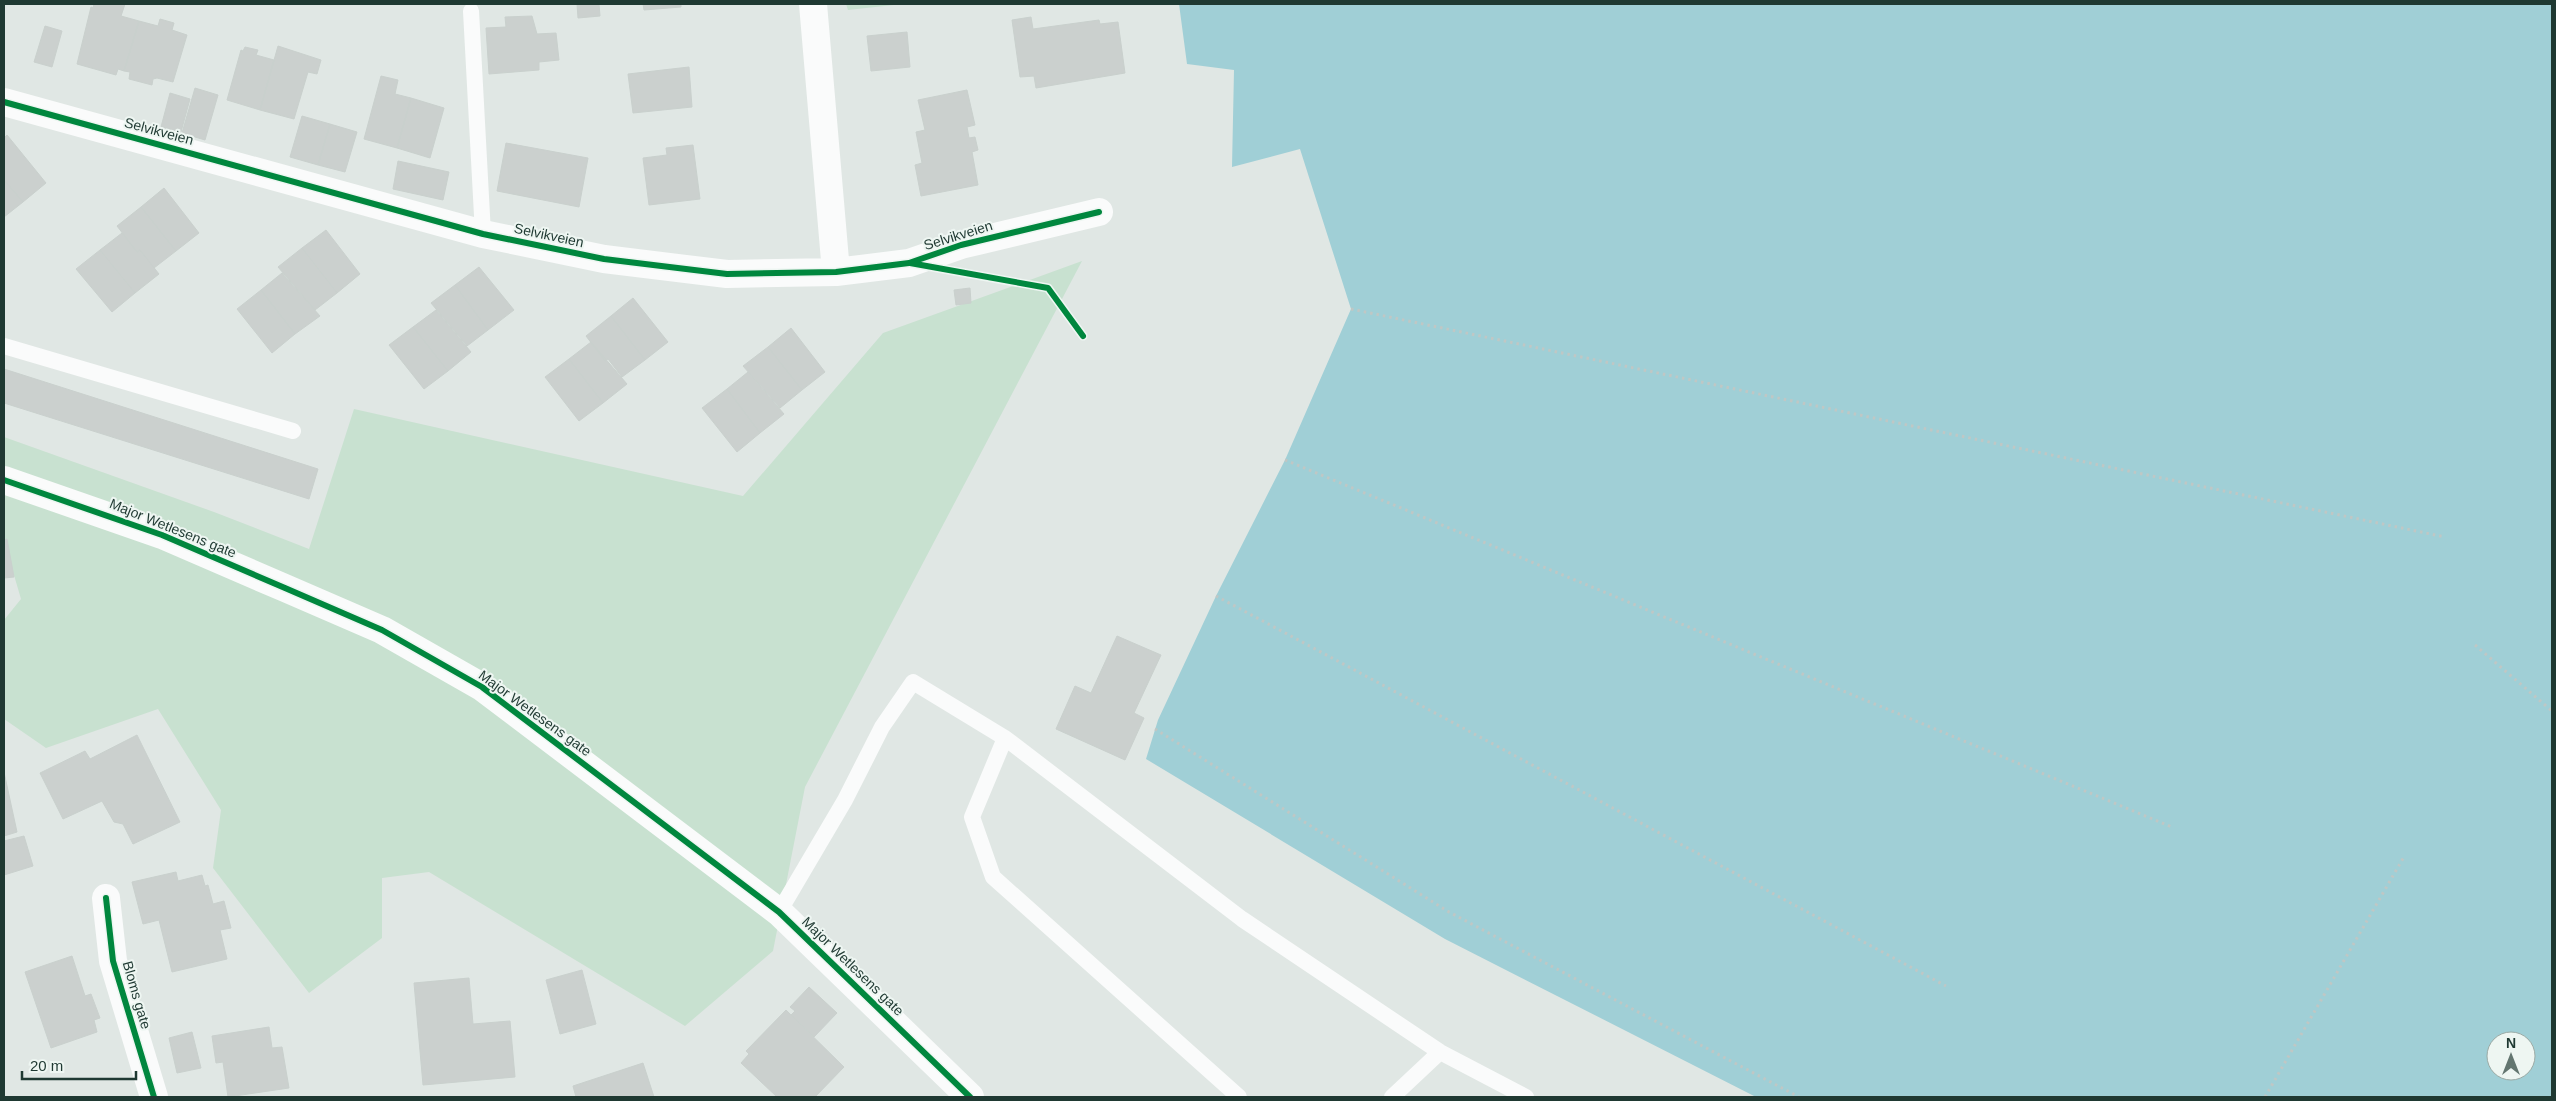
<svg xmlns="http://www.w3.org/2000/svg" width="2556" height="1101" font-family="Helvetica,sans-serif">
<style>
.green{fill:#c8e1d0}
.water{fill:#a0cfd6;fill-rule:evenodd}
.building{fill:#cbd0ce;stroke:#c9d0cd}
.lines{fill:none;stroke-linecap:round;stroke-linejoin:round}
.path{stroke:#bfc7c5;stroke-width:3;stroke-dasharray:2.5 4;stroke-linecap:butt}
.service{stroke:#fafbfb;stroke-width:16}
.minor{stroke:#fafbfb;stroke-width:28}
.cycleway-casing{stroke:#eef6f2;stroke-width:9}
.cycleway{stroke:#00873e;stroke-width:6}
.labels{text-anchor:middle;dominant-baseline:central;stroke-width:4;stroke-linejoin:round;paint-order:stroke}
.street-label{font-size:14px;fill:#1f3932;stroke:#eef6f2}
</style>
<rect width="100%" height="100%" fill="#e0e7e4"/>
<path class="green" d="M846,4H903L848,10Z
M1082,261L805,787L773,951L685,1026L429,872L382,878V938L309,993L213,868L221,810L158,709L46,748L4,719V620L21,599L4,541V437L214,512L309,549L354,409L743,496L883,333Z"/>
<path class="water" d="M1179,4H2552V1097H1756L1445,939L1146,759L1158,720L1216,596L1285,460L1351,309L1300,149L1232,167L1234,70L1187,64ZM2496,1041H2526V1071H2496Z"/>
<path class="building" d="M94,4H125L121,16L139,21L124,71L118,69L116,75L77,64L91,7L93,8Z
M577,4H599L600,16L578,18Z
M643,4H681V7L644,10Z
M532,16L537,34L556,33L559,60L539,62V70L489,74L486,28L506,27L505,17Z
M1031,17L1033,29L1099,20L1100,24L1118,22L1125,73L1036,88L1034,76L1020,77L1012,20Z
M160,19L174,23L172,30L187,35L173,82L157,78L153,79L152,85L129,79L130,72L124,71L139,21L158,26Z
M45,26L62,31L52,67L34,62Z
M907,32L910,67L871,71L867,36Z
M278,46L321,60L317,74L308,72L294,119L260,110Z
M245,47L258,50L256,55L274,60L260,110L227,100L241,50L243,51Z
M689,67L692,107L633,113L628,74Z
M381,76L398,80L395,94L411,98L397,148L364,139Z
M195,88L218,95L205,140L182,133Z
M967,90L975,125L967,127L969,138L975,137L978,150L972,152L978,185L921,196L915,165L922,163L916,132L925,130L918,100Z
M170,93L190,99L181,132L161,127Z
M411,98L444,108L430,158L397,148Z
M302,116L330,124L318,165L290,157Z
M330,124L357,132L345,172L318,165Z
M7,135L46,183L23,202L4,180V138Z
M506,143L588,158L579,207L497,191Z
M693,145L700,199L649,205L643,158L667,155L666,148Z
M398,161L449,172L443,200L393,189Z
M4,180L23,202L4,217Z
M164,188L199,233L176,251L141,207Z
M141,207L176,251L154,268L140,250L137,252L117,226Z
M326,230L360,274L337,293L302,248Z
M122,233L137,252L140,250L159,274L135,293L100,250Z
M302,248L337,293L315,310L278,267Z
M100,250L135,293L112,312L76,269Z
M479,267L514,310L488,330L455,285Z
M282,273L320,316L295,334L261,290Z
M455,285L488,330L467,346L431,303Z
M970,288L971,303L956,305L954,290Z
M261,290L295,334L272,353L237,309Z
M633,298L668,342L645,360L611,316Z
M436,310L471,352L448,371L413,327Z
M611,316L645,360L622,377L608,359L605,361L586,336Z
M413,327L448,371L424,389L389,345Z
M791,328L825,372L802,390L768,347Z
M591,342L627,384L603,403L569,359Z
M768,347L802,390L780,408L743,366Z
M569,359L603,403L579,421L545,377Z
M4,369L318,469L309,499L4,403Z
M748,372L784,414L760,433L727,389Z
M727,389L760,433L737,452L702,408Z
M7,539L14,577L4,578V540Z
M1117,636L1161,655L1134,713L1144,718L1125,760L1056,729L1075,686L1091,693Z
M137,735L180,822L133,844L123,824L114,822L102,801L63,819L40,773L85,751L90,759Z
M4,772L17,832L4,836Z
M24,836L33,866L4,875V841Z
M176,872L178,881L202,875L205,886L208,885L213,904L224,901L231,928L220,930L227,959L172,972L159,920L143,924L132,882Z
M72,956L85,996L91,994L100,1018L94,1020L97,1032L51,1048L25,972Z
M582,970L596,1024L560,1034L546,980Z
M469,978L473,1024L510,1021L515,1077L423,1085L414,983Z
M809,987L837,1013L814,1037L791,1015L795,1011L790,1007Z
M786,1010L844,1067L815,1097H777L741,1063L749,1054L746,1051Z
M269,1027L272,1048L282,1047L289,1088L228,1097L223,1062L216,1063L212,1036Z
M192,1032L201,1068L177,1073L169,1038Z
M643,1063L654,1097H576L573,1086Z"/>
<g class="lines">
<path class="path" d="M1351,309L2445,537
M1285,460L2172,827
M1216,596L1946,986
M2475,645L2552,711
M1155,729L1449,912L1799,1097
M2265,1097L2405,855"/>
<path class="service" d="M471,11L483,234
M4,346L293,431
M1005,738L972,817L993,877L1239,1097
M779,912L845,800L882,727L913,682L1005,738L1242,919L1440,1052L1526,1097
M1392,1097L1440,1052"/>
<path class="minor" d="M813,4L836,272
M4,102L483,234L604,259L727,274L836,272L909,263L961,245L1099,212
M4,480L162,535L285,588L382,630L482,687L779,912L970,1097
M106,898L113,961L154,1097"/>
<g class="cycleway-casing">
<path id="cycleway" d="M4,102L483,234L604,259L727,274L836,272L909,263L961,245L1099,212
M910,263L1048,288L1083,336
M4,480L162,535L285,588L382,630L482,687L779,912L970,1097
M106,898L113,961L154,1097"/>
</g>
<use href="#cycleway" class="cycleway"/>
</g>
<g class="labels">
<g class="street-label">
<text transform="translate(159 131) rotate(15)">Selvikveien</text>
<text transform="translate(549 235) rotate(12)">Selvikveien</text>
<text transform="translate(958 235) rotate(-17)">Selvikveien</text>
<text transform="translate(173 528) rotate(22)">Major Wetlesens gate</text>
<text transform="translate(535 713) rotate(36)">Major Wetlesens gate</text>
<text transform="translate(853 966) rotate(44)">Major Wetlesens gate</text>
<text transform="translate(137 995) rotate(74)">Bloms gate</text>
</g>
</g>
<rect width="2556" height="1101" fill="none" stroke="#1f3932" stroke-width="10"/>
<g transform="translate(2511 1056)"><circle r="24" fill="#eef6f2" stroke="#9baaa5"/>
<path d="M0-4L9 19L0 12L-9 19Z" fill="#637670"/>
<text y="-8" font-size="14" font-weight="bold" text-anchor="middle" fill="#1f3932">N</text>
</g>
<path d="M22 1071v8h114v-8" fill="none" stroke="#1f3932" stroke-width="2.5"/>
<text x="30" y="1071" font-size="15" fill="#1f3932" stroke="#eef6f2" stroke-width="4" paint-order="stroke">20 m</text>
</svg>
